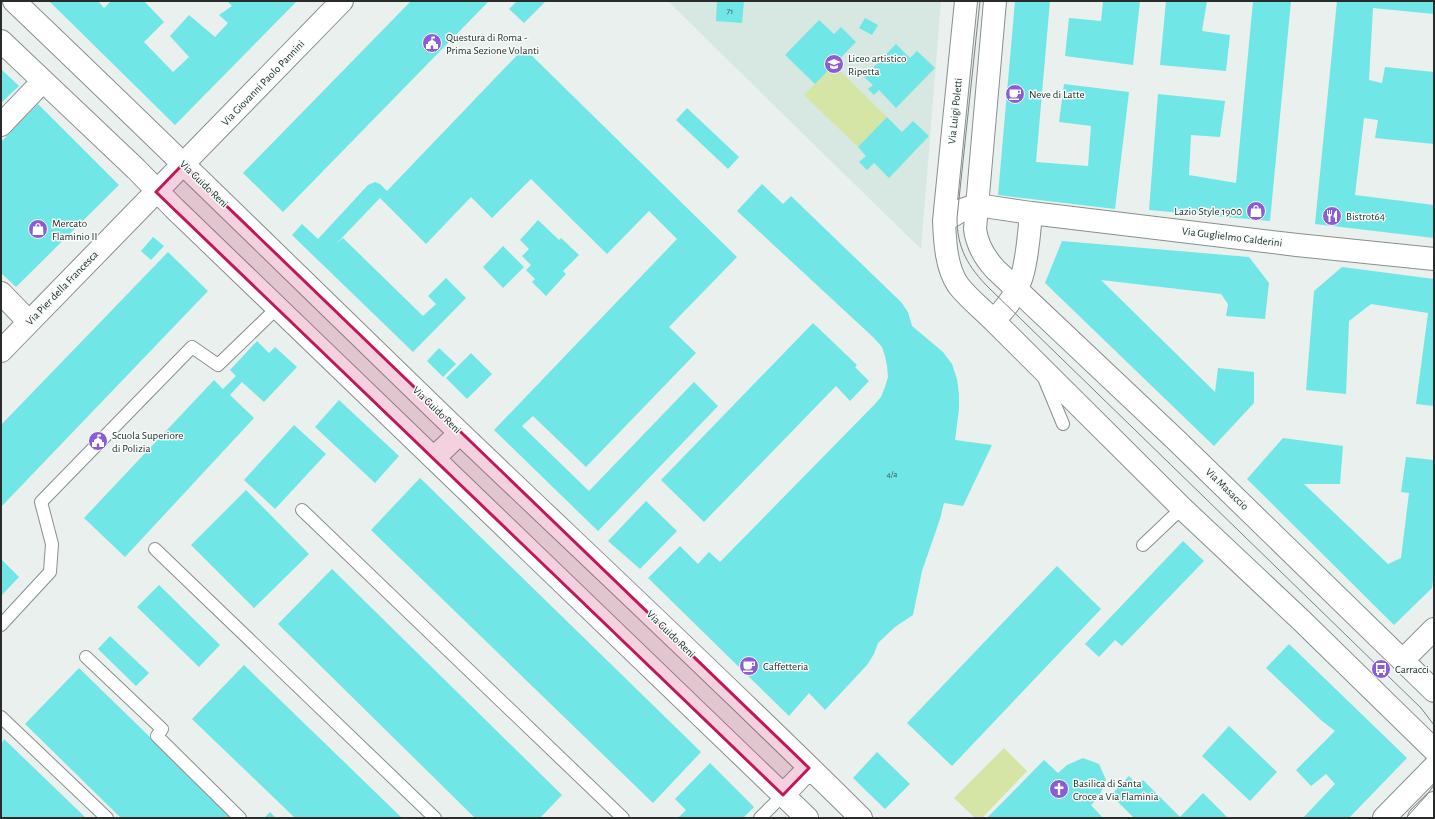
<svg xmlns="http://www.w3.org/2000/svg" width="1435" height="819" font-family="'Alegreya Sans',sans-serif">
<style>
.built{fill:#d7e7e1}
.green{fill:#d4e5a5}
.building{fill:#70e6e7}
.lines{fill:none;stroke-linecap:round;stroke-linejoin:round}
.service-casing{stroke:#888f8c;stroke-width:14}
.minor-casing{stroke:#888f8c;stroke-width:24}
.tertiary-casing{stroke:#888f8c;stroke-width:24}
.service{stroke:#fff;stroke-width:12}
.minor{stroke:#fff;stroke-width:22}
.tertiary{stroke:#fff;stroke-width:22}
.tram{stroke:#7e8381;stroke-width:1}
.marked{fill:#c2185b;fill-opacity:0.2;stroke:#c2185b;stroke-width:3;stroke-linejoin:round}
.labels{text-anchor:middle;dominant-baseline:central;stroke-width:3;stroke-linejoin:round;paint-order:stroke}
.number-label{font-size:9px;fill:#3b5a5a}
.poi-label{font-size:11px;fill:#292c2b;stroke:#f6fefb;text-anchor:start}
.street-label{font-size:11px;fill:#292c2b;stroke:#f6fefb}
</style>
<rect width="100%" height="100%" fill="#e9f0ed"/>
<path class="built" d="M668,1H941L921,249L797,128Z"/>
<path class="green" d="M834,65L887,117L858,147L804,95Z
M1004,748L1027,771L982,818H975L954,798Z"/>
<path class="building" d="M49,1H98L104,8L111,1H144L164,22L144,42L173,72L189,57L170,36L189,15L215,37L228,23L219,15L232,6L227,1H297L175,125Z
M411,1H489L283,212L243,173Z
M517,1H546L524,23L509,9Z
M717,1H744L742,23L716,21Z
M1015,1H1050L1036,162L1088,166L1091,126L1059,122L1064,84L1129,92L1115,209L998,195Z
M1103,1H1140L1133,65L1065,56L1069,18L1101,21Z
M1166,1H1207L1202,31L1230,35L1226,71L1160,65Z
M1253,1H1291L1270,221L1149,210L1158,94L1225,101L1220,137L1191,135L1189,175L1236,183Z
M1337,1H1434V14L1373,8L1369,80L1382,83L1385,67L1434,72V144L1375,138L1378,120L1364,118L1355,195L1434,205V238L1315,224Z
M865,18L878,25L872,35L859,28Z
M819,20L834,34L841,27L856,42L815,84L785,55Z
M896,44L910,58L917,51L935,68L896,108L879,90L874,95L868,89L873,85L864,77Z
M524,48L737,257L669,327L696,353L586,467L533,416L522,426L589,491L694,382L718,406L598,531L494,430L677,239L649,211L607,254L531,179L492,218L471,197L426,244L380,198L336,244L343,238L423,316L436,304L428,296L446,278L466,298L413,352L292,235L302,224L318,239L368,185L375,182L380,184L387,191Z
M1,69L19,86L1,103Z
M38,104L119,185L16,287L1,273V142Z
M687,108L739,157L728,169L676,120Z
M887,117L902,132L913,121L929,136L889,178L874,163L867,170L859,162L866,156L858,147Z
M762,184L783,204L791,196L901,302L908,312L912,326L943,352L952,364L957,379L959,394V409L955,440L992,445L963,506L944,503L940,519L922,571L913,615L895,627L878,643L874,654L867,665L825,710L809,693L789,716L648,578L680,546L698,564L709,552L720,562L874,405L881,397L885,387L888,377L887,366L885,356L882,347L874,338L737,211Z
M538,220L559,240L561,238L579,255L563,271L566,274L546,296L532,282L535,279L526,270L531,265L522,256L529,249L520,240Z
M153,237L164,246L151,260L141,251Z
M1062,241L1249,257L1269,283L1265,319L1226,316L1228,304L1221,294L1101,280L1215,392L1218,368L1254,372V403L1214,446L1045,283Z
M503,246L524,267L503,288L483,267Z
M168,252L208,291L1,507V425Z
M1342,267L1434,279V406L1416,404L1428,313L1371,304L1349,321L1346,394L1306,390L1314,291Z
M813,323L857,365L855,367L869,381L850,401L836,386L704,522L661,480Z
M257,341L269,353L275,347L297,367L264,402L242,382L230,395L254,418L125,557L84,518L214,380L223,389L236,376L230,370Z
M439,348L456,364L443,377L427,361Z
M471,353L492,374L467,399L446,378Z
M339,400L399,456L375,483L315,427Z
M294,425L326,454L275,509L244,480Z
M1283,438L1343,446L1340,484H1304L1388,564L1401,558L1409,493L1401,492L1406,457L1434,460V573L1432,588L1394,625L1247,479Z
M420,478L701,752L653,803L371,530Z
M246,490L309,554L254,608L191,545Z
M646,501L677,531L640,569L608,541Z
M1183,541L1204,561L1122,646L1115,640L1099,657L1085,644Z
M1,559L19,577L1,596Z
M1057,566L1101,609L952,766L907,723Z
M332,569L562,795L540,818H475L278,624Z
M159,585L220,645L199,667L137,607Z
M110,636L149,673L136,686L98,649Z
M1289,644L1407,758L1349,818H1303L1335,784L1326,774L1311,786L1296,770L1335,731L1322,721L1266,668Z
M244,665L402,818H295L192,719Z
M79,668L233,818H121L25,724Z
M1229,726L1277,772L1250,801L1202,756Z
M4,739L86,818H3L1,816V745Z
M877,752L910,784L885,809L853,778Z
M1083,758L1099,764L1106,780L1099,797L1091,805L1102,817L1101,818H987L1044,760L1058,773L1067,765Z
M710,763L754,807L743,818H678L686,810L675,799Z
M1129,776L1138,785L1143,780L1180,817L1203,793L1228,818H1132L1133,817L1111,795Z
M270,812L276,818H264Z"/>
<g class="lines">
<g class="service-casing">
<path id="service" d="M1044,378L1063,424
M302,510L623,818
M1143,545L1182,508
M155,549L435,818
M1,625L50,572L52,544L41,502L192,347L218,365L277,308
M86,657L162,729L157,736L240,818
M1,717L107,818
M760,818L783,795"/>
</g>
<g class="minor-casing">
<path id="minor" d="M14,1C164,144 311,289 460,433C594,561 729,687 861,818
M995,1L975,229C977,245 985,258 995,269L1175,439L1434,691
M1,41L136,169L174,208L807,818
M1,125L43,81
M977,205L1031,213C1027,254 1027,292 993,320C982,309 968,298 958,285C946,267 945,242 944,221L962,210Z
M1031,213L1297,245L1434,259
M944,221L966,1
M1,293L29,322
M993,320L1182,508L1301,620L1434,750
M1,351L342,1
M434,458L460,433
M1403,660L1434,629
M783,795L809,768
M1419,818L1434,803"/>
</g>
<g class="tertiary-casing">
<path id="tertiary" d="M1384,818L1434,767"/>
</g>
<use href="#service" class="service"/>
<use href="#minor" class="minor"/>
<use href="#tertiary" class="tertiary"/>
<path class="tram" d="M980,1L957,218C957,248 968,267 989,288L1421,708L1434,725
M1406,818L1426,796L1434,785"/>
</g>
<path class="marked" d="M183,164L809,768L783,795L156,192Z"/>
<defs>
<g id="civic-disc" transform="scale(1)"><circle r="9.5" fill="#8a5cd6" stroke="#f6fefb"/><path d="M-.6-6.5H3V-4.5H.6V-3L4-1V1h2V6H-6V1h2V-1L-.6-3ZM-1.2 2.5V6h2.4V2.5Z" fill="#fff"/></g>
<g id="school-disc" transform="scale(1)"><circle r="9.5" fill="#8a5cd6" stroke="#f6fefb"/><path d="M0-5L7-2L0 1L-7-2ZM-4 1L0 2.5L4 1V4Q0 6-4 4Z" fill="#fff"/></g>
<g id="cafe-disc" transform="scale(1)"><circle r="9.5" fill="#8a5cd6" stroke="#f6fefb"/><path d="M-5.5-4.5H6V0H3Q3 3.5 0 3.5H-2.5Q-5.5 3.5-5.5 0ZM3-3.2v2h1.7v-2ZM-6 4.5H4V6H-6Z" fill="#fff"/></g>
<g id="shop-disc" transform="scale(1)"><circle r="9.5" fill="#8a5cd6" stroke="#f6fefb"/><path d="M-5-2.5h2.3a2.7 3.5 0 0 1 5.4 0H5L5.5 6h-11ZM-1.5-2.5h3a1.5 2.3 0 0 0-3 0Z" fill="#fff"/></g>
<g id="restaurant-disc" transform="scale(1)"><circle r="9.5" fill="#8a5cd6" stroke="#f6fefb"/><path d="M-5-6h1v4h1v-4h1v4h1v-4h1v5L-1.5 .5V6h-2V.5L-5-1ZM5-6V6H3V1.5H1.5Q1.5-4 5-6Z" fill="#fff"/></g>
<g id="bus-disc" transform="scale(1)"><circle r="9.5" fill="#8a5cd6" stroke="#f6fefb"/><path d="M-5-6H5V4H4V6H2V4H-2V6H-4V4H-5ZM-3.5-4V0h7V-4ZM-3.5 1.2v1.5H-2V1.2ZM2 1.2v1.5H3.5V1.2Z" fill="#fff"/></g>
<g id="church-disc" transform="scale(1)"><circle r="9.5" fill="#8a5cd6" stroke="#f6fefb"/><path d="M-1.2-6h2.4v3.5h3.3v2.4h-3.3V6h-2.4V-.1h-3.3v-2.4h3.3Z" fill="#fff"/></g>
</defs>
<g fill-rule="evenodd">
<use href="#civic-disc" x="432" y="43"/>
<use href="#school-disc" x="834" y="64"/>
<use href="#cafe-disc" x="1015" y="94"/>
<use href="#shop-disc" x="1256" y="211"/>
<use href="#restaurant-disc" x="1332" y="216"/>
<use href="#shop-disc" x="38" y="229"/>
<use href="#civic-disc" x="98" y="441"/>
<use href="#cafe-disc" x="749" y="666"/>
<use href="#bus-disc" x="1381" y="669"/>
<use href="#church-disc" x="1059" y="789"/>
</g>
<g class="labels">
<g class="number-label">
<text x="730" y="11">71</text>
<text x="892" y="474">4/a</text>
</g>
<g class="poi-label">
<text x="446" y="37">Questura di Roma -<tspan x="446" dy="13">Prima Sezione Volanti</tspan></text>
<text x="848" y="58">Liceo artistico<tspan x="848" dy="13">Ripetta</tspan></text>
<text x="1029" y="94">Neve di Latte</text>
<text x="1242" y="211" text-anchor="end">Lazio Style 1900</text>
<text x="1346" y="216">Bistrot64</text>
<text x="52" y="223">Mercato<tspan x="52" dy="13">Flaminio II</tspan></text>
<text x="112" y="435">Scuola Superiore<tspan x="112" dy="13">di Polizia</tspan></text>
<text x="763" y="666">Caffetteria</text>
<text x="1395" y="669">Carracci</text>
<text x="1073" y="783">Basilica di Santa<tspan x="1073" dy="13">Croce a Via Flaminia</tspan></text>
</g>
<g class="street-label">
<text transform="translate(263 83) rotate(-46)">Via Giovanni Paolo Pannini</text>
<text transform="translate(955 111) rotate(-84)">Via Luigi Poletti</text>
<text transform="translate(204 184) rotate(44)">Via Guido Reni</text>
<text transform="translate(1232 237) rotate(7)">Via Guglielmo Calderini</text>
<text transform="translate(62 288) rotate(-46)">Via Pier della Francesca</text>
<text transform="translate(437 410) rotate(44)">Via Guido Reni</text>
<text transform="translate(1227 489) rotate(44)">Via Masaccio</text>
<text transform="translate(671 634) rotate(44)">Via Guido Reni</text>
</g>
</g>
<rect width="1435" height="819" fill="none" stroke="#292c2b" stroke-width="4"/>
</svg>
